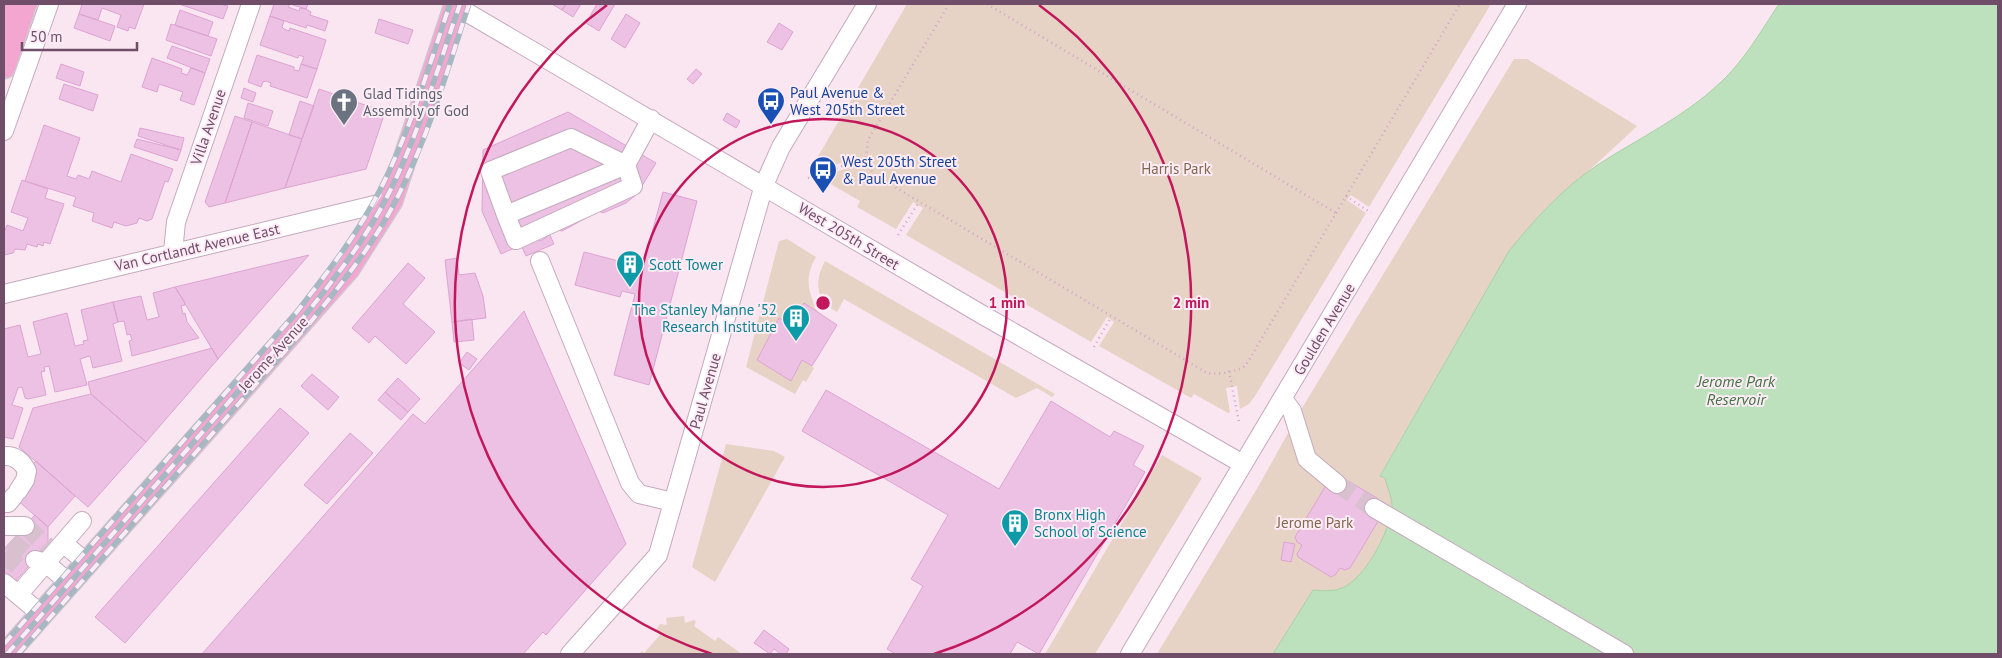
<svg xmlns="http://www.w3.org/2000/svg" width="2002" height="658" font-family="'PT Sans',sans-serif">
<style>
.green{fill:#e6d3c6}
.water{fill:#bee1bd;stroke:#a5d2a4}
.building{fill:#ecc1e3;stroke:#dda3d2;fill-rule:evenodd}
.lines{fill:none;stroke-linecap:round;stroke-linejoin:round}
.minor-tunnel{stroke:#d8c0cf;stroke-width:18;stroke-dasharray:18 9;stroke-linecap:butt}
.minor-casing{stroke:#c5a9be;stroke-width:20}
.major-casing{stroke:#d1c6cf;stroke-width:25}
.path{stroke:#d1a4c8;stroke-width:2.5;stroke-dasharray:1 4;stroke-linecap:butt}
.minor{stroke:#fff;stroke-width:18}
.major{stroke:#f2a6d0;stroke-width:22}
.rail-casing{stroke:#a6b8c2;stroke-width:5.5}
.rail{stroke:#fdecf6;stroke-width:4;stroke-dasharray:11;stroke-linecap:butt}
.ring{fill:none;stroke:#c2185b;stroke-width:2.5}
.labels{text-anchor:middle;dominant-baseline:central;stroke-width:4;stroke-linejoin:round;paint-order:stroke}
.transit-label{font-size:15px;fill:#164399;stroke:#fdecf6;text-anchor:start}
.worship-label{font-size:15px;fill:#5b616d;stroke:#fdecf6;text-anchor:start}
.street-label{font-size:15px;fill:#704e6a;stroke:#fdecf6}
.park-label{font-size:15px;fill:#80684d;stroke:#fdecf6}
.culture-label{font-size:15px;fill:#0d838f;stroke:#fdecf6;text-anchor:start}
.water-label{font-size:16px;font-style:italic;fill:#447443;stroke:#fdecf6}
.centre{fill:#c2185b;stroke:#fdecf6;stroke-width:2.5}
.ring-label{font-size:15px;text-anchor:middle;font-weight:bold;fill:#c2185b;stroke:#fdecf6;stroke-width:4;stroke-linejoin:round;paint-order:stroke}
</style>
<rect width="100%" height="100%" fill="#fae6f1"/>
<path class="green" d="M907,4H1491L1369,207L1351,195L1347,200L1366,213L1255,396L1249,404L1240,409L1237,386L1226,388L1230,412L1228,413L1194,394L1191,398L1099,346L1114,322L1107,317L1091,342L906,235L923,208L913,202L896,229L857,207L860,201L820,178L860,163L858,157L818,171L813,165Z
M1514,59H1527L1637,126C1594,168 1547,204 1509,251L1380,475L1385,478C1387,487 1393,499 1392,508C1390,531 1367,574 1346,586C1336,592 1324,591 1313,590L1273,654H1157L1258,487L1302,408Z
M787,239L816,257C804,277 808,292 818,313L804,304L791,324L779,318L757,360L791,381L802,360L814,368L806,382L803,380L795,394L746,367L779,241Z
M825,261L1055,394L1052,397L1037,388L1016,398L844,299L837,312C815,301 814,281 825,261Z
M726,444L774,451L785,457L715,582L692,567Z
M1162,455L1202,478L1095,654H1045Z
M684,616L685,623L694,620L696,622L694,626L715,641L718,637L742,654H639L642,651L644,653L660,635L656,630L660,624L667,625L666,618Z"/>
<path class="water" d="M1779,4H1998V654H1273L1313,590C1324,591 1336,592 1346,586C1368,573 1389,532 1392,508C1393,499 1387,487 1385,478L1380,476L1509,251C1534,220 1562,189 1596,166C1637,139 1683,118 1720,83C1744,61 1761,31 1779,4Z"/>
<path class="building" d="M82,4H144L135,29L129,27L128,31L117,27L121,15L102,8L98,20L79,14Z
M179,4H220L228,6L223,19Z
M274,4H290L288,7L299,11L300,8L306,9L311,12L310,15L328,21L325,31L307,25L306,28L270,16Z
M290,4H308L306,9Z
M552,4H566L562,10Z
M566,4H581L573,17L562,10Z
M597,4H615L599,31L586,23Z
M180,10L213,22L208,36L175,25Z
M79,14L115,26L110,41L74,28Z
M626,14L640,23L625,48L611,39Z
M270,16L284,21L282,27L284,29L289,31L290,28L326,40L317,69L301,64L304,57L299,55L298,58L260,45Z
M379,19L413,30L408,44L375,33Z
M779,23L793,32L782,50L767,42Z
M171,24L217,39L211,56L166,40Z
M172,46L210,59L205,73L167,58Z
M257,55L294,67V70L299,71L301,64L317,69L307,98L270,86L271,83L266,81L263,82L261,87L248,82Z
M152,58L182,69L181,73L187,75L191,68L205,73L194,105L180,100L183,92L159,84L157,92L142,87Z
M61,64L84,72L80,86L56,78Z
M696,69L702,74L693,84L687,79Z
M64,84L98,95L93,111L59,99Z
M244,88L256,93L253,102L241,98Z
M319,89L385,112L366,169L285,188Z
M300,101L314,106L302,139L289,135Z
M248,103L273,111L268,126L244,118Z
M568,112L656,163L637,194L626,203L603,213L599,211L562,231L558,230L549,233L554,244L526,256L521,245L501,254L482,211L483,150ZM544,231L547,237L540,241L537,234Z
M727,113L740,121L736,128L723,120Z
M235,116L252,122L225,203L209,207L205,202Z
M252,122L302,139L285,188L225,203Z
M44,125L80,138L67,176L76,179L78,175L89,179L92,171L121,182L131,154L173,169L168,182L165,181L152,219L147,221L139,218L137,223L126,226L114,222L112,228L92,221L94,213L73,206L76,197L25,181Z
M140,128L184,138L181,150L138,136Z
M137,139L181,150L177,161L134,147Z
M22,180L48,189L45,198L64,204L50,244L44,242L43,246L38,244L37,247L27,244L25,250L15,249L13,253L4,255V233L7,225L23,231L28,218L11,212Z
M663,192L697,201L649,385L614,375L635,294L622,291L620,297L575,285L584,252L630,264L628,270L641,273Z
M309,255L218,359L175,287Z
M457,258L459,275L475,273L483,296L486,318L452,322L445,260Z
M408,263L425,278L403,304L435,332L406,364L375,336L369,343L352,328Z
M175,287L184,301L185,305L181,306L183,314L185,313L187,322L199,338L132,356L129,341L132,340L130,334L127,335L124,321L118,322L113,302L141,296L147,320L159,317L153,293Z
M113,302L118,322L113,324L122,361L93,368L90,356L80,359L87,385L55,392L49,366L44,367L45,371L41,372L46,395L28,399L25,398L22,387L18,388L12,405L23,408L13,439L4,437V329L20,325L28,357L41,354L33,322L67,313L75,346L84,344L83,341L88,340L81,310Z
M804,303L837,325L812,366L802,360L791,381L757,360L779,318L791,324Z
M524,311L626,544L546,635L543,632L523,654H202L413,414L425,424Z
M472,319L474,340L454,342L452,322Z
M212,348L218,359L146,442L91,394L88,382Z
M467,352L477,359L469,370L459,363Z
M312,374L339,397L328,410L301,386Z
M398,378L420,399L408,412L385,392Z
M826,390L999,489L1051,401L1110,437L1114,431L1144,446L1133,465L1145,472L1039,654L1017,642L1010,654H896L887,649L923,586L911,579L948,515L802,431Z
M385,392L408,412L401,420L378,400Z
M91,394L146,442L88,507L19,447L33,408Z
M280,408L309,433L125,643L95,617Z
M350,433L373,453L327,504L304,485Z
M36,461L75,496L48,527L15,498L37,473L30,467Z
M1343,478L1377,498L1380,518L1350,568L1345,570L1340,568L1335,575L1331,577L1298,557L1297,554L1302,545L1297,542L1295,537L1325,487Z
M35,515L48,527V544L13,584L4,577V549Z
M1284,542L1295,544L1291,562L1281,560Z
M764,630L789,649L786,654H781L774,649L770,654L754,643Z"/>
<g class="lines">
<path class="minor-tunnel" d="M1337,484L1374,508
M25,526L47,546
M11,541L34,560
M4,554L24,571"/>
<g class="minor-casing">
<path id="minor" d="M456,6L981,314L1243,464
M4,131L49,4
M506,215L490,171L571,138L626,165L633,186L516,240L506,215L626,165L651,119
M173,252L176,222L251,4
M540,261L630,483L639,494L673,502
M4,294L391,201
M1283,399L1292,411L1307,459L1337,484
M4,456C15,455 22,461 27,471L25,480L18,491
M4,503H8L14,496
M1374,508L1624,654
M4,526H25
M63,543L87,563
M35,560L46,563L69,583
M4,583L41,614
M18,595L82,521
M570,654L658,555L764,185L781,147L867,4
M1130,654L1517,4"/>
</g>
<g class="major-casing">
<path id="major" d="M4,16L8,4
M4,67L25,4
M6,654L348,269L391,201L456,4"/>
</g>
<path class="path" d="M949,4L868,140L866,158L873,174L1207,373C1217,375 1238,372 1246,365L1460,4
M987,4L1336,213
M808,178L866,158
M1346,196L1371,213
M898,235L919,202
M1094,347L1111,317
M1229,371L1239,422"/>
<use href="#minor" class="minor"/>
<use href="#major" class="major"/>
<g class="rail-casing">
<path id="rail" d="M4,644L296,313C327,273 357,235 380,190C410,131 429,66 450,4
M7,654L303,318C335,278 366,239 389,193C419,133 438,67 460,4
M18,654L309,324C342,283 375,243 398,196C429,135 448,68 469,4"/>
</g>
<use href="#rail" class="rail"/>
</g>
<g class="ring">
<circle cx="823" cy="303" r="184"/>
<path d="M712 654A368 368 0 0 1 607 5M1039 5A368 368 0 0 1 934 654"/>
</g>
<defs>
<g id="bus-pin" transform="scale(1.4375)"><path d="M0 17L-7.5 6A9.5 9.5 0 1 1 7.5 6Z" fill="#1a4fb4" stroke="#fdecf6"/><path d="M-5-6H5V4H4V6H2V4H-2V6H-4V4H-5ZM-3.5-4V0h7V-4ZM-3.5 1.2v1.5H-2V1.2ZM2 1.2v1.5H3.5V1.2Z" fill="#fff"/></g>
<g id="church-pin" transform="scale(1.4375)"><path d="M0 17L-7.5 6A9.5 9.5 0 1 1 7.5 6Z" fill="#6b7280" stroke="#fdecf6"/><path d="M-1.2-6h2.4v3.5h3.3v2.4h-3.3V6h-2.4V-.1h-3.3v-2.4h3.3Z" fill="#fff"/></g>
<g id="building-pin" transform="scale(1.4375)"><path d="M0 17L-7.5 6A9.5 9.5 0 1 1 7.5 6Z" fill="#0f9aa8" stroke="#fdecf6"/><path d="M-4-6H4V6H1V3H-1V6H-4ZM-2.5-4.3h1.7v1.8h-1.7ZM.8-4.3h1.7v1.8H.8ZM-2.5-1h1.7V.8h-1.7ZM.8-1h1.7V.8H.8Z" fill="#fff"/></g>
</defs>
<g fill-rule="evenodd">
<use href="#bus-pin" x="771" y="101"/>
<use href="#church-pin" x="344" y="102"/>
<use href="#bus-pin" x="823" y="170"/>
<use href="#building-pin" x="630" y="264"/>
<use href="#building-pin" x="796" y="318"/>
<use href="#building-pin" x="1015" y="523"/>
</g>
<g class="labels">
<g class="transit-label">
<text x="790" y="92">Paul Avenue &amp;<tspan x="790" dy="17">West 205th Street</tspan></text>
<text x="842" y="161">West 205th Street<tspan x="842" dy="17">&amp; Paul Avenue</tspan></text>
</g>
<g class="worship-label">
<text x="363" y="93">Glad Tidings<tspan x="363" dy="17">Assembly of God</tspan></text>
</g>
<g class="street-label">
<text transform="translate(208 127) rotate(-71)">Villa Avenue</text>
<text transform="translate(849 236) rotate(31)">West 205th Street</text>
<text transform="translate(197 247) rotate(-13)">Van Cortlandt Avenue East</text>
<text transform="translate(1324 329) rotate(-59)">Goulden Avenue</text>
<text transform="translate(273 354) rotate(-48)">Jerome Avenue</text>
<text transform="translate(705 391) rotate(-74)">Paul Avenue</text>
</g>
<g class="park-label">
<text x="1176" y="168">Harris Park</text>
<text x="1315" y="522">Jerome Park</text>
</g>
<g class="culture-label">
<text x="649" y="264">Scott Tower</text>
<text x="777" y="309" text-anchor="end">The Stanley Manne '52<tspan x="777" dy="17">Research Institute</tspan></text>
<text x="1034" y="514">Bronx High<tspan x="1034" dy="17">School of Science</tspan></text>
</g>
<g class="water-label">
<text x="1736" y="381">Jerome Park<tspan x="1736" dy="18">Reservoir</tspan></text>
</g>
</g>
<circle cx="823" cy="303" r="8" class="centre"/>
<g class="ring-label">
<text x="1007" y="308">1 min</text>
<text x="1191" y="308">2 min</text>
</g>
<rect width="2002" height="658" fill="none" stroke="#704e6a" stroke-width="10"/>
<path d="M22 42v8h115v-8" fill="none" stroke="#704e6a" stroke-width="2.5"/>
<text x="30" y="42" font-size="15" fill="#704e6a" stroke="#fdecf6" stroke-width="4" paint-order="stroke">50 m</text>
</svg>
